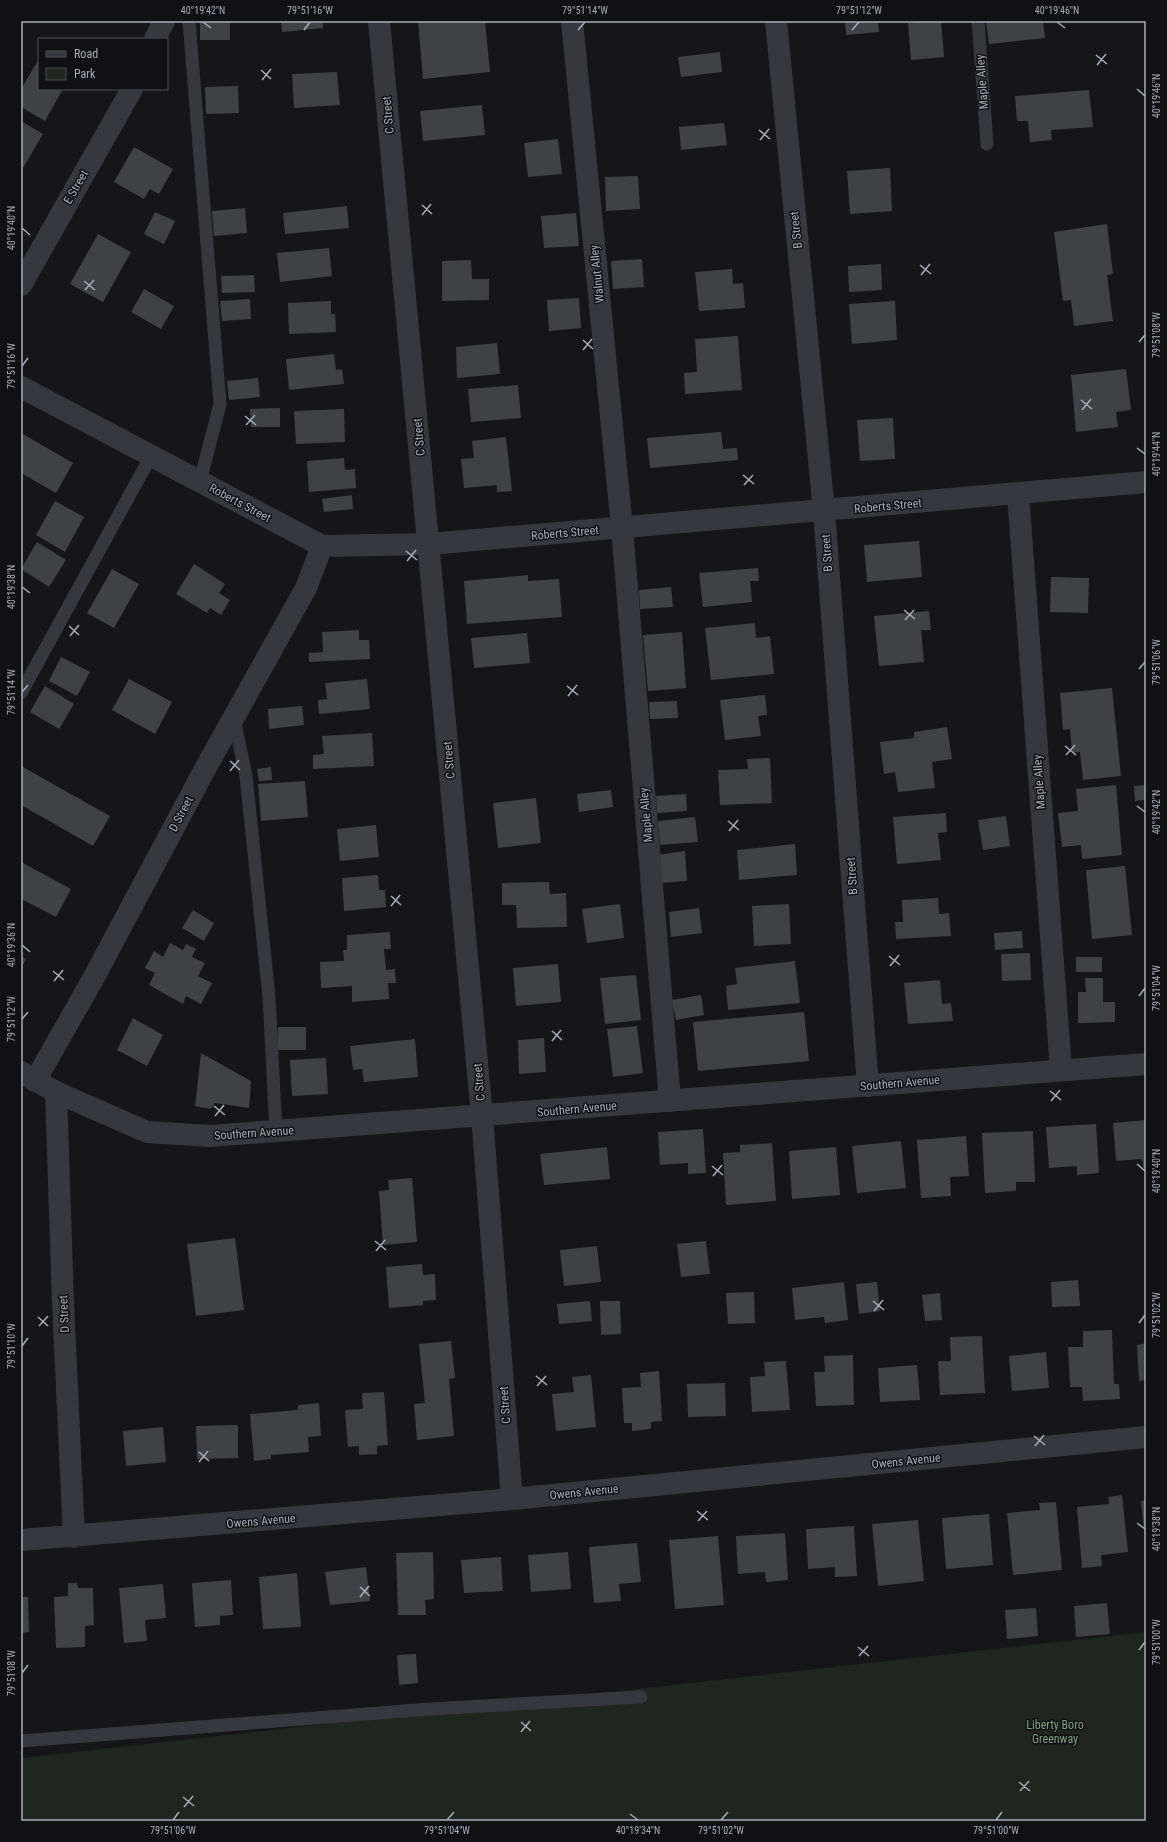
<svg xmlns="http://www.w3.org/2000/svg" width="1167" height="1842" font-family="'Roboto Condensed',sans-serif">
<style>
.green{fill:#1e261f}
.building{fill:#404145}
.lines{fill:none;stroke-linecap:round;stroke-linejoin:round}
.service{stroke:#37383d;stroke-width:13}
.minor{stroke:#37383d;stroke-width:22}
.ticks{fill:none;stroke:#a8adb8;stroke-width:1.5}
.labels{text-anchor:middle;dominant-baseline:central;stroke-width:3;stroke-linejoin:round;paint-order:stroke}
.street-label{font-size:12px;fill:#a8adb8;stroke:#111113}
.park-label{font-size:12px;fill:#7fa381;stroke:#111113}
.neatline{fill:none;stroke:#a8adb8;stroke-width:1.5}
.ticks-label{font-size:10px;text-anchor:middle;fill:#a8adb8}
</style>
<rect width="100%" height="100%" fill="#161618"/>
<path class="green" d="M1146,1632V1821H21V1758Z"/>
<path class="building" d="M200,21H230V40H200Z
M281,21H323V28L282,32Z
M418,21H485L490,72L423,79Z
M845,21H878L879,32L846,35Z
M927,21H941L944,57L911,60L908,23Z
M986,21H1043L1045,38L989,44Z
M720,52L722,72L681,77L678,57Z
M39,59V89H63L45,121L21,107V89Z
M337,72L340,105L294,108L292,74Z
M238,86L239,113L206,114L205,87Z
M1089,90L1093,127L1051,130L1052,140L1030,142L1028,121H1017L1015,96Z
M482,105L485,135L423,141L420,111Z
M21,121L43,134L23,168L21,167Z
M724,123L727,145L681,150L679,127Z
M558,139L562,174L528,177L524,143Z
M134,147L173,169L159,194L150,189L144,199L114,182Z
M890,168L892,211L850,214L847,171Z
M638,176L640,209L606,211L605,177Z
M347,206L349,228L285,234L283,213Z
M245,208L247,233L214,236L212,211Z
M155,212L175,221L164,244L144,234Z
M576,213L579,246L544,248L541,216Z
M1107,224L1113,274L1107,275L1113,321L1074,326L1071,300L1063,301L1054,232Z
M98,234L131,252L103,302L70,284Z
M329,248L332,276L280,282L277,253Z
M642,259L644,287L613,289L611,261Z
M471,260L472,279H489V300L442,301V261Z
M881,264L882,290L849,292L848,266Z
M732,269L733,284L743,283L745,308L699,311L695,272Z
M254,275L255,292L222,293L221,276Z
M144,289L174,306L161,329L131,312Z
M579,298L581,328L549,331L547,300Z
M250,299L251,319L222,321L220,301Z
M331,301V314H335L336,332L289,334L288,303Z
M895,301L897,340L852,344L849,304Z
M738,336L742,390L685,394L684,373L697,372L695,339Z
M497,343L500,374L457,378L456,347Z
M334,354L336,370L342,369L344,384L289,390L286,359Z
M1126,369L1131,410L1116,412L1118,427L1076,432L1071,375Z
M258,378L260,397L229,400L227,381Z
M518,385L521,418L471,422L468,389Z
M280,408V427H251L250,409Z
M344,409L345,442L296,444L294,411Z
M893,418L895,459L860,461L857,420Z
M721,432L723,449L737,448L738,460L650,468L647,438Z
M21,433L73,463L56,493L21,473Z
M506,437L512,491L497,492V485L464,488L461,459L474,458L472,441Z
M344,458L345,470L355,469L356,488L309,492L307,461Z
M352,495L353,509L324,512L322,499Z
M55,501L84,517L65,552L36,535Z
M919,541L922,577L867,582L864,545Z
M37,542L66,560L49,587L21,569Z
M194,564L225,584L219,593L230,600L221,615L210,608L207,613L176,594Z
M758,568L759,581H750L752,602L703,607L699,573Z
M112,569L139,584L114,628L87,613Z
M528,575V581L559,579L562,617L467,624L464,581Z
M1051,577L1089,578L1088,613L1050,612Z
M671,587L673,607L640,609L639,590Z
M929,611L931,630H921L924,662L879,666L874,616Z
M755,623L756,638L770,636L774,674L711,680L705,628Z
M359,630V640H369L370,659L309,662V653L323,652L322,632Z
M682,632L686,688L648,691L643,635Z
M527,633L530,663L474,668L471,638Z
M61,657L90,672L77,696L49,681Z
M129,679L172,702L155,734L112,710Z
M367,679L370,709L319,714L318,700L327,699L325,683Z
M45,686L74,704L59,729L30,712Z
M1112,688L1121,776L1083,780L1080,752L1072,753L1070,729L1063,730L1060,693Z
M765,695L767,715L758,716L761,736L725,740L720,700Z
M677,701L678,718L650,719L649,702Z
M302,706L304,725L269,729L268,709Z
M947,727L952,759L932,762L935,788L898,792L895,772L884,774L880,742L914,738V732Z
M372,733L374,766L313,769V755L324,754L322,736Z
M770,758L772,803L720,805L718,770L748,769L747,759Z
M21,766L110,816L93,846L21,805Z
M271,767L272,780L259,781L257,769Z
M305,781L308,817L261,821L258,784Z
M1116,785L1122,855L1082,859L1081,845L1062,847L1058,813L1078,811L1076,789Z
M1146,785V800L1135,801L1134,786Z
M611,790L613,807L579,812L577,794Z
M686,794L687,811L657,813L656,796Z
M536,798L541,843L498,848L493,803Z
M946,813L947,832L938,833L941,860L897,864L893,817Z
M1006,816L1010,846L983,850L978,820Z
M695,817L698,842L660,845L658,821Z
M376,825L379,857L340,861L337,829Z
M795,844L797,875L739,880L737,850Z
M685,851L687,881L660,883L657,855Z
M21,862L71,889L56,917L21,899Z
M1125,866L1132,935L1092,939L1086,870Z
M378,875L379,890H385L386,907L344,911L342,878Z
M549,882L550,894L566,893L567,927L517,928L516,905H502V883Z
M938,898L939,914L949,913L951,936L896,939L895,922H903L902,900Z
M620,904L624,938L587,943L582,909Z
M789,904L791,944L754,946L752,906Z
M699,908L702,933L671,937L669,912Z
M193,910L214,923L204,941L182,928Z
M1022,931L1023,948L995,950L994,933Z
M390,932L391,949H384L386,970L395,969L396,983H388L389,999L352,1002V986L321,988L320,962L344,961L343,950H347V935Z
M170,943L183,950L186,944L196,949L192,957L205,963L198,976L212,983L201,1004L186,996L183,1004L149,985L155,973L145,968L154,951L163,957Z
M1030,953L1031,980L1002,981L1001,954Z
M21,956L26,959L21,969Z
M1076,957H1102V972H1076Z
M795,961L800,1003L728,1010L726,986L737,984L735,968Z
M558,964L561,1002L516,1006L513,968Z
M636,975L641,1020L605,1024L600,978Z
M1085,978H1103V1002H1115V1022L1078,1023V992H1086Z
M940,980L942,1004L951,1003L953,1021L908,1024L904,983Z
M701,995L704,1015L676,1020L672,1000Z
M804,1012L809,1061L698,1071L693,1022Z
M133,1018L163,1035L147,1066L117,1050Z
M637,1026L643,1073L613,1077L607,1029Z
M278,1027H306V1050H278Z
M544,1038L546,1072L519,1074L518,1040Z
M415,1039L418,1077L364,1082L362,1069L353,1070L350,1046Z
M201,1053L251,1081L249,1108L215,1103L211,1109L195,1106Z
M326,1058L328,1094L292,1096L290,1060Z
M1146,1120V1168H1143L1142,1159L1116,1161L1113,1123Z
M1096,1124L1099,1173L1077,1175V1166L1049,1168L1046,1127Z
M703,1129L706,1173L688,1174V1163L660,1165L658,1132Z
M1033,1131L1035,1182H1016V1191L985,1193L982,1133Z
M966,1136L969,1176L950,1177L951,1196L921,1198L917,1140Z
M901,1141L906,1188L857,1193L852,1146Z
M772,1143L776,1201L726,1205L723,1153L740,1152V1145Z
M607,1147L610,1179L544,1185L540,1154Z
M836,1147L840,1195L792,1199L789,1151Z
M412,1178L417,1242L383,1245L379,1191L389,1190L388,1180Z
M235,1238L244,1310L196,1316L187,1244Z
M706,1241L710,1274L681,1277L677,1244Z
M597,1246L601,1282L564,1286L560,1250Z
M422,1264L423,1275L435,1274L436,1300L423,1301V1305L389,1308L386,1267Z
M1078,1280L1080,1306L1052,1307L1051,1282Z
M844,1282L848,1320L825,1323L824,1317L795,1320L792,1288Z
M877,1282L880,1311L859,1314L856,1284Z
M754,1292L755,1323L728,1324L726,1293Z
M940,1293L942,1320L925,1321L922,1295Z
M590,1301L592,1321L559,1324L557,1304Z
M600,1301H620L621,1334L601,1335Z
M1112,1330L1114,1384H1119L1120,1399L1083,1401L1082,1387H1070L1068,1347H1083V1331Z
M982,1336L985,1393L940,1395L938,1361H951L950,1337Z
M451,1341L455,1378L449,1379L454,1436L417,1440L414,1404L425,1403L419,1344Z
M1146,1343V1380L1139,1381L1137,1345Z
M1046,1352L1049,1388L1012,1391L1009,1356Z
M853,1355L854,1405L816,1406L814,1372H825L824,1356Z
M786,1361L790,1410L752,1412L750,1377L765,1376L764,1362Z
M917,1365L920,1400L880,1402L878,1368Z
M659,1371L662,1421L651,1422V1429L632,1431V1423H624L622,1388L641,1387L640,1373Z
M591,1375L596,1427L556,1431L552,1394L574,1392L572,1377Z
M725,1383L726,1416L688,1417L687,1384Z
M384,1392L388,1445L377,1446V1454L359,1455V1446L348,1447L345,1410L363,1409L362,1393Z
M319,1403L321,1436L308,1437L309,1452L271,1455V1459L254,1461L250,1414L298,1410V1405Z
M238,1425V1458L197,1459L196,1426Z
M163,1427L166,1462L126,1466L123,1431Z
M1122,1495L1128,1552L1101,1555L1102,1566L1082,1568L1077,1507L1109,1504L1108,1497Z
M1146,1500V1540H1145L1141,1501Z
M1056,1502L1062,1570L1013,1575L1007,1513L1040,1510L1039,1503Z
M989,1514L993,1565L946,1569L942,1518Z
M918,1520L924,1581L878,1586L872,1524Z
M854,1526L857,1576L835,1577V1567L808,1569L806,1529Z
M785,1533L788,1580L766,1582L765,1572L738,1574L736,1536Z
M718,1536L724,1605L675,1609L669,1540Z
M637,1543L641,1582L619,1584L621,1601L594,1603L589,1547Z
M433,1552L434,1599L425,1600L426,1615H398L396,1553Z
M568,1552L571,1589L531,1592L528,1555Z
M501,1557L503,1591L464,1593L461,1560Z
M366,1567L370,1601L330,1605L325,1572Z
M297,1573L301,1627L263,1629L259,1577Z
M231,1580L233,1615L220,1616V1625L195,1627L192,1583Z
M68,1583H77L78,1588H93L94,1625L85,1626V1647L56,1648L54,1597L68,1596Z
M163,1584L166,1618L145,1620L147,1641L124,1643L119,1588Z
M21,1597H28L29,1632L21,1633Z
M1107,1603L1110,1634L1076,1637L1074,1606Z
M1036,1608L1038,1636L1007,1639L1005,1610Z
M416,1654L418,1683L399,1685L397,1655Z"/>
<g class="lines">
<path class="service" d="M189,21L220,404L200,481
M978,21L987,144
M21,693L151,456
M234,718L246,776L269,997L276,1132
M21,1741L430,1709L641,1697"/>
<path class="minor" d="M379,21L482,1116L512,1499
M572,21L622,528L670,1101
M776,21L824,511L868,1086
M155,39L164,21
M21,285L132,89
M21,387L322,546L429,544L1146,482
M1018,494L1061,1070
M21,1072L56,1092L147,1132L210,1136L1146,1064
M35,1081L93,979L205,769L306,588L322,546
M56,1092L63,1303L74,1537
M21,1540L512,1499L1146,1437"/>
</g>
<path class="ticks" d="M203,22L211,28M1057,22L1065,28M304,30L310,22M578,30L585,22M852,30L859,22M1096,55L1107,64M1097,65L1106,54M261,70L271,79M262,80L271,69M1137,89L1145,96M759,130L770,139M760,140L769,129M422,205L432,214M422,215L431,204M22,228L30,235M920,265L931,274M921,275L930,264M84,281L95,290M85,290L94,280M583,340L593,349M1139,342L1145,335M583,350L592,339M22,366L28,358M1081,400L1092,409M1082,410L1091,399M245,416L256,425M246,425L255,415M1137,448L1145,454M743,475L754,484M744,485L753,475M406,551L417,560M407,561L416,550M22,587L30,593M904,610L915,619M905,620L914,610M69,626L79,635M70,636L79,625M1139,669L1145,662M567,686L578,695M22,692L28,685M568,696L577,685M1065,746L1076,755M1066,755L1075,745M230,761L240,770M230,771L239,760M1137,806L1145,812M728,821L739,830M729,831L738,820M391,896L401,905M391,906L400,895M22,945L30,952M889,956L900,965M890,966L899,955M53,971L64,980M54,981L63,970M1139,996L1145,988M22,1019L28,1012M552,1031L562,1040M552,1041L561,1030M1050,1091L1061,1100M1051,1101L1060,1090M214,1106L225,1115M215,1116L224,1105M1137,1164L1145,1171M712,1166L723,1175M713,1176L722,1165M375,1241L386,1250M376,1251L385,1240M873,1301L884,1310M874,1311L883,1300M38,1317L48,1326M1139,1323L1145,1315M39,1326L48,1316M22,1346L28,1338M536,1376L547,1385M537,1386L546,1376M1034,1436L1045,1445M1035,1446L1044,1435M199,1452L209,1461M199,1462L208,1451M697,1511L708,1520M698,1521L707,1511M1137,1523L1145,1529M360,1587L370,1596M360,1597L369,1586M858,1647L869,1656M1139,1650L1145,1642M859,1656L868,1646M22,1673L28,1665M521,1722L531,1731M521,1732L530,1721M1019,1782L1030,1791M1020,1791L1029,1781M183,1797L194,1806M184,1807L193,1796M630,1814L638,1820M173,1820L179,1812M447,1820L454,1812M721,1820L728,1812M996,1820L1002,1812"/>
<g class="labels">
<g class="street-label">
<text transform="translate(982 82) rotate(-94)">Maple Alley</text>
<text transform="translate(388 115) rotate(-95)">C Street</text>
<text transform="translate(76 187) rotate(-60)">E Street</text>
<text transform="translate(796 230) rotate(-96)">B Street</text>
<text transform="translate(597 274) rotate(-96)">Walnut Alley</text>
<text transform="translate(419 437) rotate(-95)">C Street</text>
<text transform="translate(240 503) rotate(28)">Roberts Street</text>
<text transform="translate(888 506) rotate(-5)">Roberts Street</text>
<text transform="translate(565 533) rotate(-5)">Roberts Street</text>
<text transform="translate(827 553) rotate(-94)">B Street</text>
<text transform="translate(449 760) rotate(-95)">C Street</text>
<text transform="translate(1039 782) rotate(-94)">Maple Alley</text>
<text transform="translate(181 814) rotate(-62)">D Street</text>
<text transform="translate(646 815) rotate(-95)">Maple Alley</text>
<text transform="translate(852 876) rotate(-94)">B Street</text>
<text transform="translate(479 1082) rotate(-95)">C Street</text>
<text transform="translate(900 1083) rotate(-5)">Southern Avenue</text>
<text transform="translate(577 1109) rotate(-5)">Southern Avenue</text>
<text transform="translate(254 1133) rotate(-4)">Southern Avenue</text>
<text transform="translate(64 1314) rotate(-93)">D Street</text>
<text transform="translate(505 1405) rotate(-94)">C Street</text>
<text transform="translate(906 1461) rotate(-6)">Owens Avenue</text>
<text transform="translate(584 1492) rotate(-6)">Owens Avenue</text>
<text transform="translate(261 1521) rotate(-5)">Owens Avenue</text>
</g>
<g class="park-label">
<text x="1055" y="1725">Liberty Boro<tspan x="1055" dy="14">Greenway</tspan></text>
</g>
</g>
<rect width="1167" height="1842" fill="none" stroke="#111113" stroke-width="44"/>
<rect x="38" y="38" width="130" height="52" fill="#111113" stroke="#4d4f55"/>
<rect x="46" y="51" width="20" height="6" fill="#37383d" stroke="#4d4f55"/>
<text x="74" y="58" font-size="12" fill="#a8adb8">Road</text>
<rect x="46" y="68" width="20" height="12" fill="#1e261f" stroke="#4d4f55"/>
<text x="74" y="78" font-size="12" fill="#a8adb8">Park</text>
<rect x="22" y="22" width="1123" height="1798" class="neatline"/>
<g class="ticks-label">
<text x="203" y="14">40°19'42"N</text>
<text x="310" y="14">79°51'16"W</text>
<text x="585" y="14">79°51'14"W</text>
<text x="859" y="14">79°51'12"W</text>
<text x="1057" y="14">40°19'46"N</text>
<text transform="translate(1156 96) rotate(-90)" y="4">40°19'46"N</text>
<text transform="translate(11 228) rotate(-90)" y="4">40°19'40"N</text>
<text transform="translate(1156 335) rotate(-90)" y="4">79°51'08"W</text>
<text transform="translate(11 366) rotate(-90)" y="4">79°51'16"W</text>
<text transform="translate(1156 454) rotate(-90)" y="4">40°19'44"N</text>
<text transform="translate(11 587) rotate(-90)" y="4">40°19'38"N</text>
<text transform="translate(1156 662) rotate(-90)" y="4">79°51'06"W</text>
<text transform="translate(11 692) rotate(-90)" y="4">79°51'14"W</text>
<text transform="translate(1156 812) rotate(-90)" y="4">40°19'42"N</text>
<text transform="translate(11 945) rotate(-90)" y="4">40°19'36"N</text>
<text transform="translate(1156 988) rotate(-90)" y="4">79°51'04"W</text>
<text transform="translate(11 1019) rotate(-90)" y="4">79°51'12"W</text>
<text transform="translate(1156 1171) rotate(-90)" y="4">40°19'40"N</text>
<text transform="translate(1156 1315) rotate(-90)" y="4">79°51'02"W</text>
<text transform="translate(11 1346) rotate(-90)" y="4">79°51'10"W</text>
<text transform="translate(1156 1529) rotate(-90)" y="4">40°19'38"N</text>
<text transform="translate(1156 1642) rotate(-90)" y="4">79°51'00"W</text>
<text transform="translate(11 1673) rotate(-90)" y="4">79°51'08"W</text>
<text x="173" y="1834">79°51'06"W</text>
<text x="447" y="1834">79°51'04"W</text>
<text x="638" y="1834">40°19'34"N</text>
<text x="721" y="1834">79°51'02"W</text>
<text x="996" y="1834">79°51'00"W</text>
</g>
</svg>
